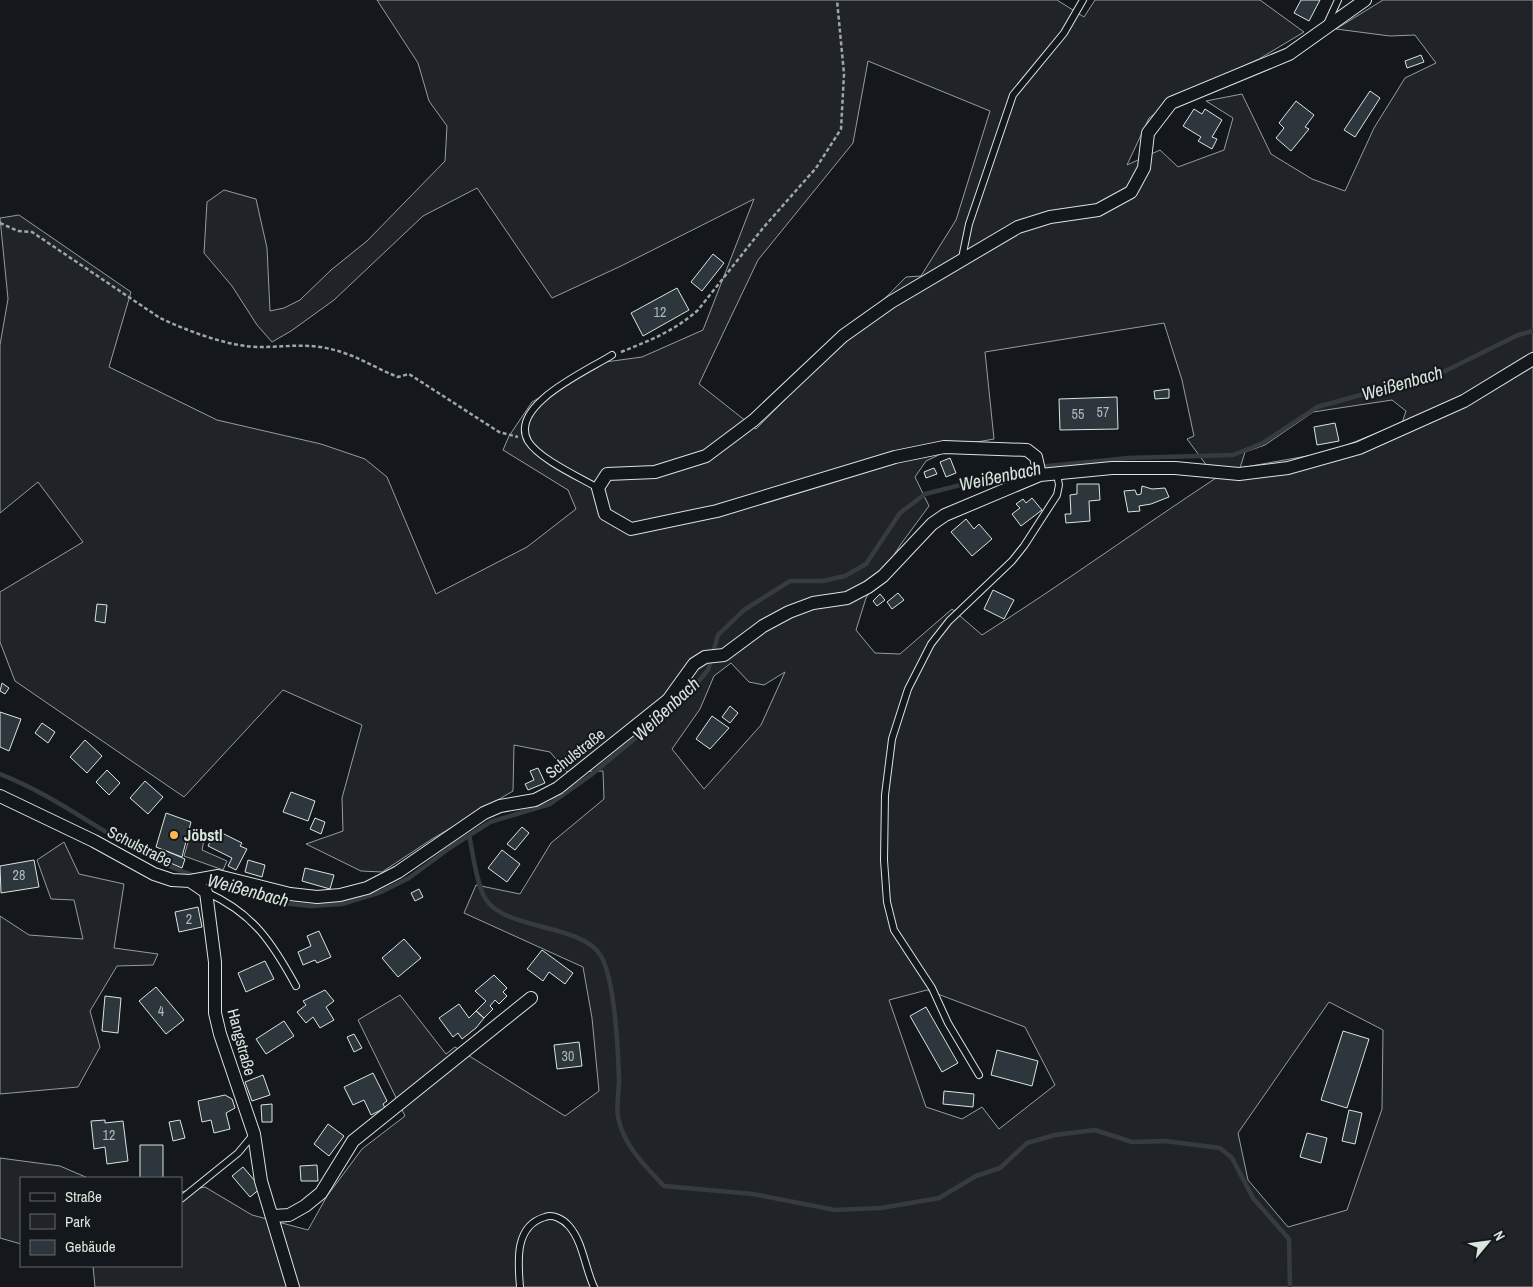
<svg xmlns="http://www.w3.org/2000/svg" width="1533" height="1287" font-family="'Archivo Narrow',sans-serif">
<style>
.green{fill:#202428;stroke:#939e99;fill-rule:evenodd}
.parking{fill:#24282b;stroke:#939e99}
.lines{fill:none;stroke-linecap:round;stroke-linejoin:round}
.stream{stroke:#363b3e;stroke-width:4.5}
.building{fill:#2c363c;stroke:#d8e6dc}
.lane-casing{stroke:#d8e6dc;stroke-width:8}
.street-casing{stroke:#d8e6dc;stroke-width:14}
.path{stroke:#9da8a2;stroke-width:2.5;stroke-dasharray:4 2.5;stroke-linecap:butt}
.lane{stroke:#14181c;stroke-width:6}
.street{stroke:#14181c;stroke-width:12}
.poi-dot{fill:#ffb74d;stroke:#14181c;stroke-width:2}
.labels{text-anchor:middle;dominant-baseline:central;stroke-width:4;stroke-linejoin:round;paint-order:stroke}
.number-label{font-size:14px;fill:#adbab4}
.street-label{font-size:16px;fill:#d8e6dc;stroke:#14181c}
.poi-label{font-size:16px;font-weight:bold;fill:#d8e6dc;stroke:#14181c;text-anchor:start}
.water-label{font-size:18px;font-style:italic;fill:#d8e6dc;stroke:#14181c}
</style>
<rect width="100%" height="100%" fill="#14181c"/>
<path class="green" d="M377,0H1057L1084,17L1095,0H1260L1304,32L1259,59L1184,92L1149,118L1127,165L1160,150L1178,167L1224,150L1233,118L1206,101L1242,94L1271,154L1312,179L1345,191L1374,128L1405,78L1436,63L1415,35L1390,36L1336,29L1383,0H1533V1287H95L93,1266H181V1192L205,1187L252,1215L308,1230L327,1196L362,1149L405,1116L358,1020L400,995L446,1054L455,1047L565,1116L599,1091L592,1018L583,967L464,913L476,885L520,894L551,843L604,799L603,771L567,772L550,752L514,745L513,791L432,839L382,872L361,871L306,844L343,831L342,798L362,725L283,690L184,797L15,681L0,642V592L83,542L38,482L0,513V345L8,299L0,218L19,215L131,292L109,367L217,420L321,444L365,459L387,477L436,594L527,547L576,509L568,490L503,450L509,436L532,402L598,363L642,357L703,330L754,199L621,266L552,298L477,188L423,216L334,300L291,331L272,342L257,325L232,286L204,253L207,202L224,190L256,199L267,248L270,311L284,308L300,300L331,270L367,241L445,161L447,126L429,101L418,63ZM868,61L990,111L956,220L921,276L906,277L756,429L699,384L758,260L853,143ZM1164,323L1182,380L1194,436L1187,439L1216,478C1137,530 1061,585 982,635L952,609L900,654L875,653L856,630L866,598L901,544L929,506L915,477L926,461L960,445L994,439L985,352ZM1392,400L1406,411L1402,423L1329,452L1240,468L1245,452L1265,445L1313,412ZM731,663L749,682L764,685L785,672L761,725L704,789L672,749L700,709L714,676ZM927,990L1025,1027L1055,1085L999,1129L982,1107L962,1119L926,1107L889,1000ZM1329,1002L1383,1030L1382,1109L1347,1210L1288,1227L1248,1180L1238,1133Z
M64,842L79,874L124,884L114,948L158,954L153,965L117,966L90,1011L100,1047L78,1087L0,1094V916L29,935L83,939L74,900L51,899L37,860Z
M0,1158L60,1166L88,1178H21V1244L0,1238Z"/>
<path class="parking" d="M190,836L204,840L202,850L227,861L223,870L184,856Z"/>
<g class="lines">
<path class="stream" d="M0,774C70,801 122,852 195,876
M469,835C473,853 476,882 485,898C504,931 582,923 601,956C615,981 618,1049 619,1079C619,1092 616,1106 618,1117C623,1145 646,1167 664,1186L753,1194L835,1210L881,1208L939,1198L976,1176L1000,1168L1027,1143L1055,1135L1095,1130L1132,1142L1165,1141L1220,1148L1232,1158L1253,1198L1289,1239L1290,1287
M212,881L282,903L311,906L342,904L381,892L409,878L451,847L490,822L550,804L591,775L687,695L708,670L718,635L744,610L790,581H823L845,576L866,564L900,513L925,494L1028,468L1128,458L1233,455L1263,443L1317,407L1441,373L1518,335L1533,331"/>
</g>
<path class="building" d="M1301,0H1320L1309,21L1294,13Z
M1421,55L1424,62L1407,68L1405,61Z
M1370,91L1380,98L1355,137L1344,130Z
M1296,101L1314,115L1305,127L1309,129L1291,151L1276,138L1284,128L1279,123Z
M1194,109L1202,114L1205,109L1222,120L1212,137L1217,139L1212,149L1198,141L1201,137L1183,126Z
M713,254L724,263L702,291L691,282Z
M677,288L689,310L643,336L631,313Z
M1169,389V398L1155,399L1154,391Z
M1117,397L1118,429L1060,430L1059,399Z
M1335,423L1339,441L1317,445L1314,427Z
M950,458L956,473L946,477L940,462Z
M934,468L937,474L926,478L924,472Z
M1077,484H1099L1100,500L1089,501L1090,521L1066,523L1065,514H1071L1070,495L1077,494Z
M1142,486L1152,489L1165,488L1169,497L1151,504L1139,506L1140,511L1128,512L1124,491L1135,490L1137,495L1141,494Z
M1032,498L1042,510L1021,526L1012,514L1020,508L1016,504L1023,499L1026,503Z
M966,519L974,529L979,524L992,539L972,556L951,532Z
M993,590L1014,600L1004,619L984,609Z
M898,593L904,600L892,609L887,602Z
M880,594L885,600L877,606L873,601Z
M97,604L107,605L105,623L95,621Z
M2,683L9,688L5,694L0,691Z
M730,706L738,713L730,723L722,717Z
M0,712L21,719L9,751L0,747Z
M712,716L729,728L710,749L696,739Z
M42,723L55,732L48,743L35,733Z
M85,740L102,756L87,773L70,757Z
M538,768L545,783L528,790L525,784L534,780L530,771Z
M107,770L120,783L109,795L96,782Z
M145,781L163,797L148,814L130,798Z
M291,792L315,801L308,821L283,812Z
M166,813L191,822L182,857L156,847Z
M315,818L325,822L321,834L310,829Z
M522,827L529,833L515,850L507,844Z
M216,830L242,843L240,846L247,849L236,870L228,866L232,858L208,846Z
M164,850L185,859L182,868L161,859Z
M502,850L520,864L507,882L488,868Z
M34,860L39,887L1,893L0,866Z
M248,860L265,865L262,877L245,872Z
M305,868L334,875L330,889L302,881Z
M419,889L423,897L415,901L411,893Z
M198,907L202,927L179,932L175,912Z
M319,931L331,957L317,963L315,960L303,965L298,952L311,946L307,936Z
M404,939L421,958L398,977L382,958Z
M542,950L573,973L565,984L549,972L543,981L527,969Z
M265,961L274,979L246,992L238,973Z
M494,975L507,988L503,992L507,996L499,1004L495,1000L490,1006L493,1009L484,1018L476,1011L486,1001L475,991Z
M156,987L184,1020L166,1034L139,1001Z
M325,990L334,1001L326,1007L334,1020L320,1028L313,1017L306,1023L297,1012L306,1005L303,1001Z
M105,996L121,998L118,1033L102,1031Z
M459,1004L469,1018L476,1011L484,1018L476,1028L462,1039L458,1033L453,1037L439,1018Z
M926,1007L958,1063L942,1072L910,1016Z
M284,1021L294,1036L266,1054L256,1039Z
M1343,1031L1369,1039L1347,1108L1321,1100Z
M354,1034L362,1048L354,1052L347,1037Z
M579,1042L582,1066L557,1069L554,1045Z
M997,1050L1038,1061L1032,1086L991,1075Z
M373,1073L387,1101L383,1104L385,1108L371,1115L364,1100L353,1105L344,1087Z
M263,1075L270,1095L252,1101L245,1082Z
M944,1091L974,1094L973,1107L943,1104Z
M225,1095L232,1099L235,1108L226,1113L230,1129L214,1133L211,1120L202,1122L198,1101Z
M272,1104V1122H262L261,1105Z
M1349,1110L1362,1113L1355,1144L1342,1141Z
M105,1120V1123L123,1121L128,1161L107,1164L105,1147L94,1149L91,1121Z
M180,1120L185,1138L173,1141L169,1122Z
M328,1124L344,1136L329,1156L314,1144Z
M1307,1133L1327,1138L1321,1163L1300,1157Z
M140,1145H163V1178H140Z
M317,1165L318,1181H301L300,1166Z
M243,1167L261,1188L250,1197L232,1176Z"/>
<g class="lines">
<g class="lane-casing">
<path id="lane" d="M1327,24L1338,0
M962,258L969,224L1013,95L1064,33L1083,0
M598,488C579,477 539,459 528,441C508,405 589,370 612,355
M206,892C253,913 272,942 296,986
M979,1075L948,1023L932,988L894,930L887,902L884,860L885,795L892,739L908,689L931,644L949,621L1012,561L1024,546L1057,495L1059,485L1057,474
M181,1199L238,1153L253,1135
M520,1287C518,1262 514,1226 545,1217C553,1214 563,1219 569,1226C583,1242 585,1268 594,1287"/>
</g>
<g class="street-casing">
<path id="street" d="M1040,475L1036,457L1027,450L944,447L895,457L717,511L631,529L605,514L598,488L607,474L655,472L706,456L754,420L843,336L891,302L1018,227L1050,217L1098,210L1131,192L1144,168L1148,133L1171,103L1289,54L1365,0
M0,796L94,841L154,874L172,880L190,881L218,876L290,894L317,897L340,895L367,888L398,872L484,813L500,806L535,800L558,788L668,700L694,664L705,657L724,655L763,626L789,612L813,603L847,598L868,587L883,576L932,524L945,515L1040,475L1112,468H1175L1239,474L1288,468L1359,448L1464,401L1533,359
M190,881L206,892L215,962V1013L220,1034L254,1134L261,1181L293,1287
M273,1216L289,1215L305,1206L321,1193L353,1141L531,998"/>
</g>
<path class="path" d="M0,223L18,231L32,232L160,318C188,331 231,348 263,347C282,347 300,344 320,347C353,352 370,366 398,377L409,374L499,432L518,437
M621,352C649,341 676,330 698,310L763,228L816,168L841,129L844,74L837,0"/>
<use href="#lane" class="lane"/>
<use href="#street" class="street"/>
</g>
<circle class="poi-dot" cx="174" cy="835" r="5"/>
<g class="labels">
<g class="number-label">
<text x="660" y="312">12</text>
<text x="1103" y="412">57</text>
<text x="1078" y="414">55</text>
<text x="19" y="875">28</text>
<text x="189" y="919">2</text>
<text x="161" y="1011">4</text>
<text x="568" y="1056">30</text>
<text x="109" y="1135">12</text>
</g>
<g class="street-label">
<text transform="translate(575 753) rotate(-38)">Schulstraße</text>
<text transform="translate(140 846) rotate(27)">Schulstraße</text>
<text transform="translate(242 1042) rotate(75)">Hangstraße</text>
</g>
<g class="poi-label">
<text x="184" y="835">Jöbstl</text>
</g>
<g class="water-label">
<text transform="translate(1402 383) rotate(-16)">Weißenbach</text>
<text transform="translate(1000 476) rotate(-12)">Weißenbach</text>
<text transform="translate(666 709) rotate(-43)">Weißenbach</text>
<text transform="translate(248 890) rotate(15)">Weißenbach</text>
</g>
</g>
<rect x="20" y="1177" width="162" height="90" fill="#14181c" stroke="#626a69"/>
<rect x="30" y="1193" width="25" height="8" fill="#14181c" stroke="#626a69"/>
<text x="65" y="1202" font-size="15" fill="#d8e6dc">Straße</text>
<rect x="30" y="1214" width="25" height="15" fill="#202428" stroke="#626a69"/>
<text x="65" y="1227" font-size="15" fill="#d8e6dc">Park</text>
<rect x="30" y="1240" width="25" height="15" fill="#2c363c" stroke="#626a69"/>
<text x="65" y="1252" font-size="15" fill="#d8e6dc">Gebäude</text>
<g transform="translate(1488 1242) rotate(61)" stroke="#14181c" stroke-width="4" paint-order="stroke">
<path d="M0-4L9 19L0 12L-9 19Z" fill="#d8e6dc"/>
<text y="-8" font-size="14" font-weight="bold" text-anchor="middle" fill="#d8e6dc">N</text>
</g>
</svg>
